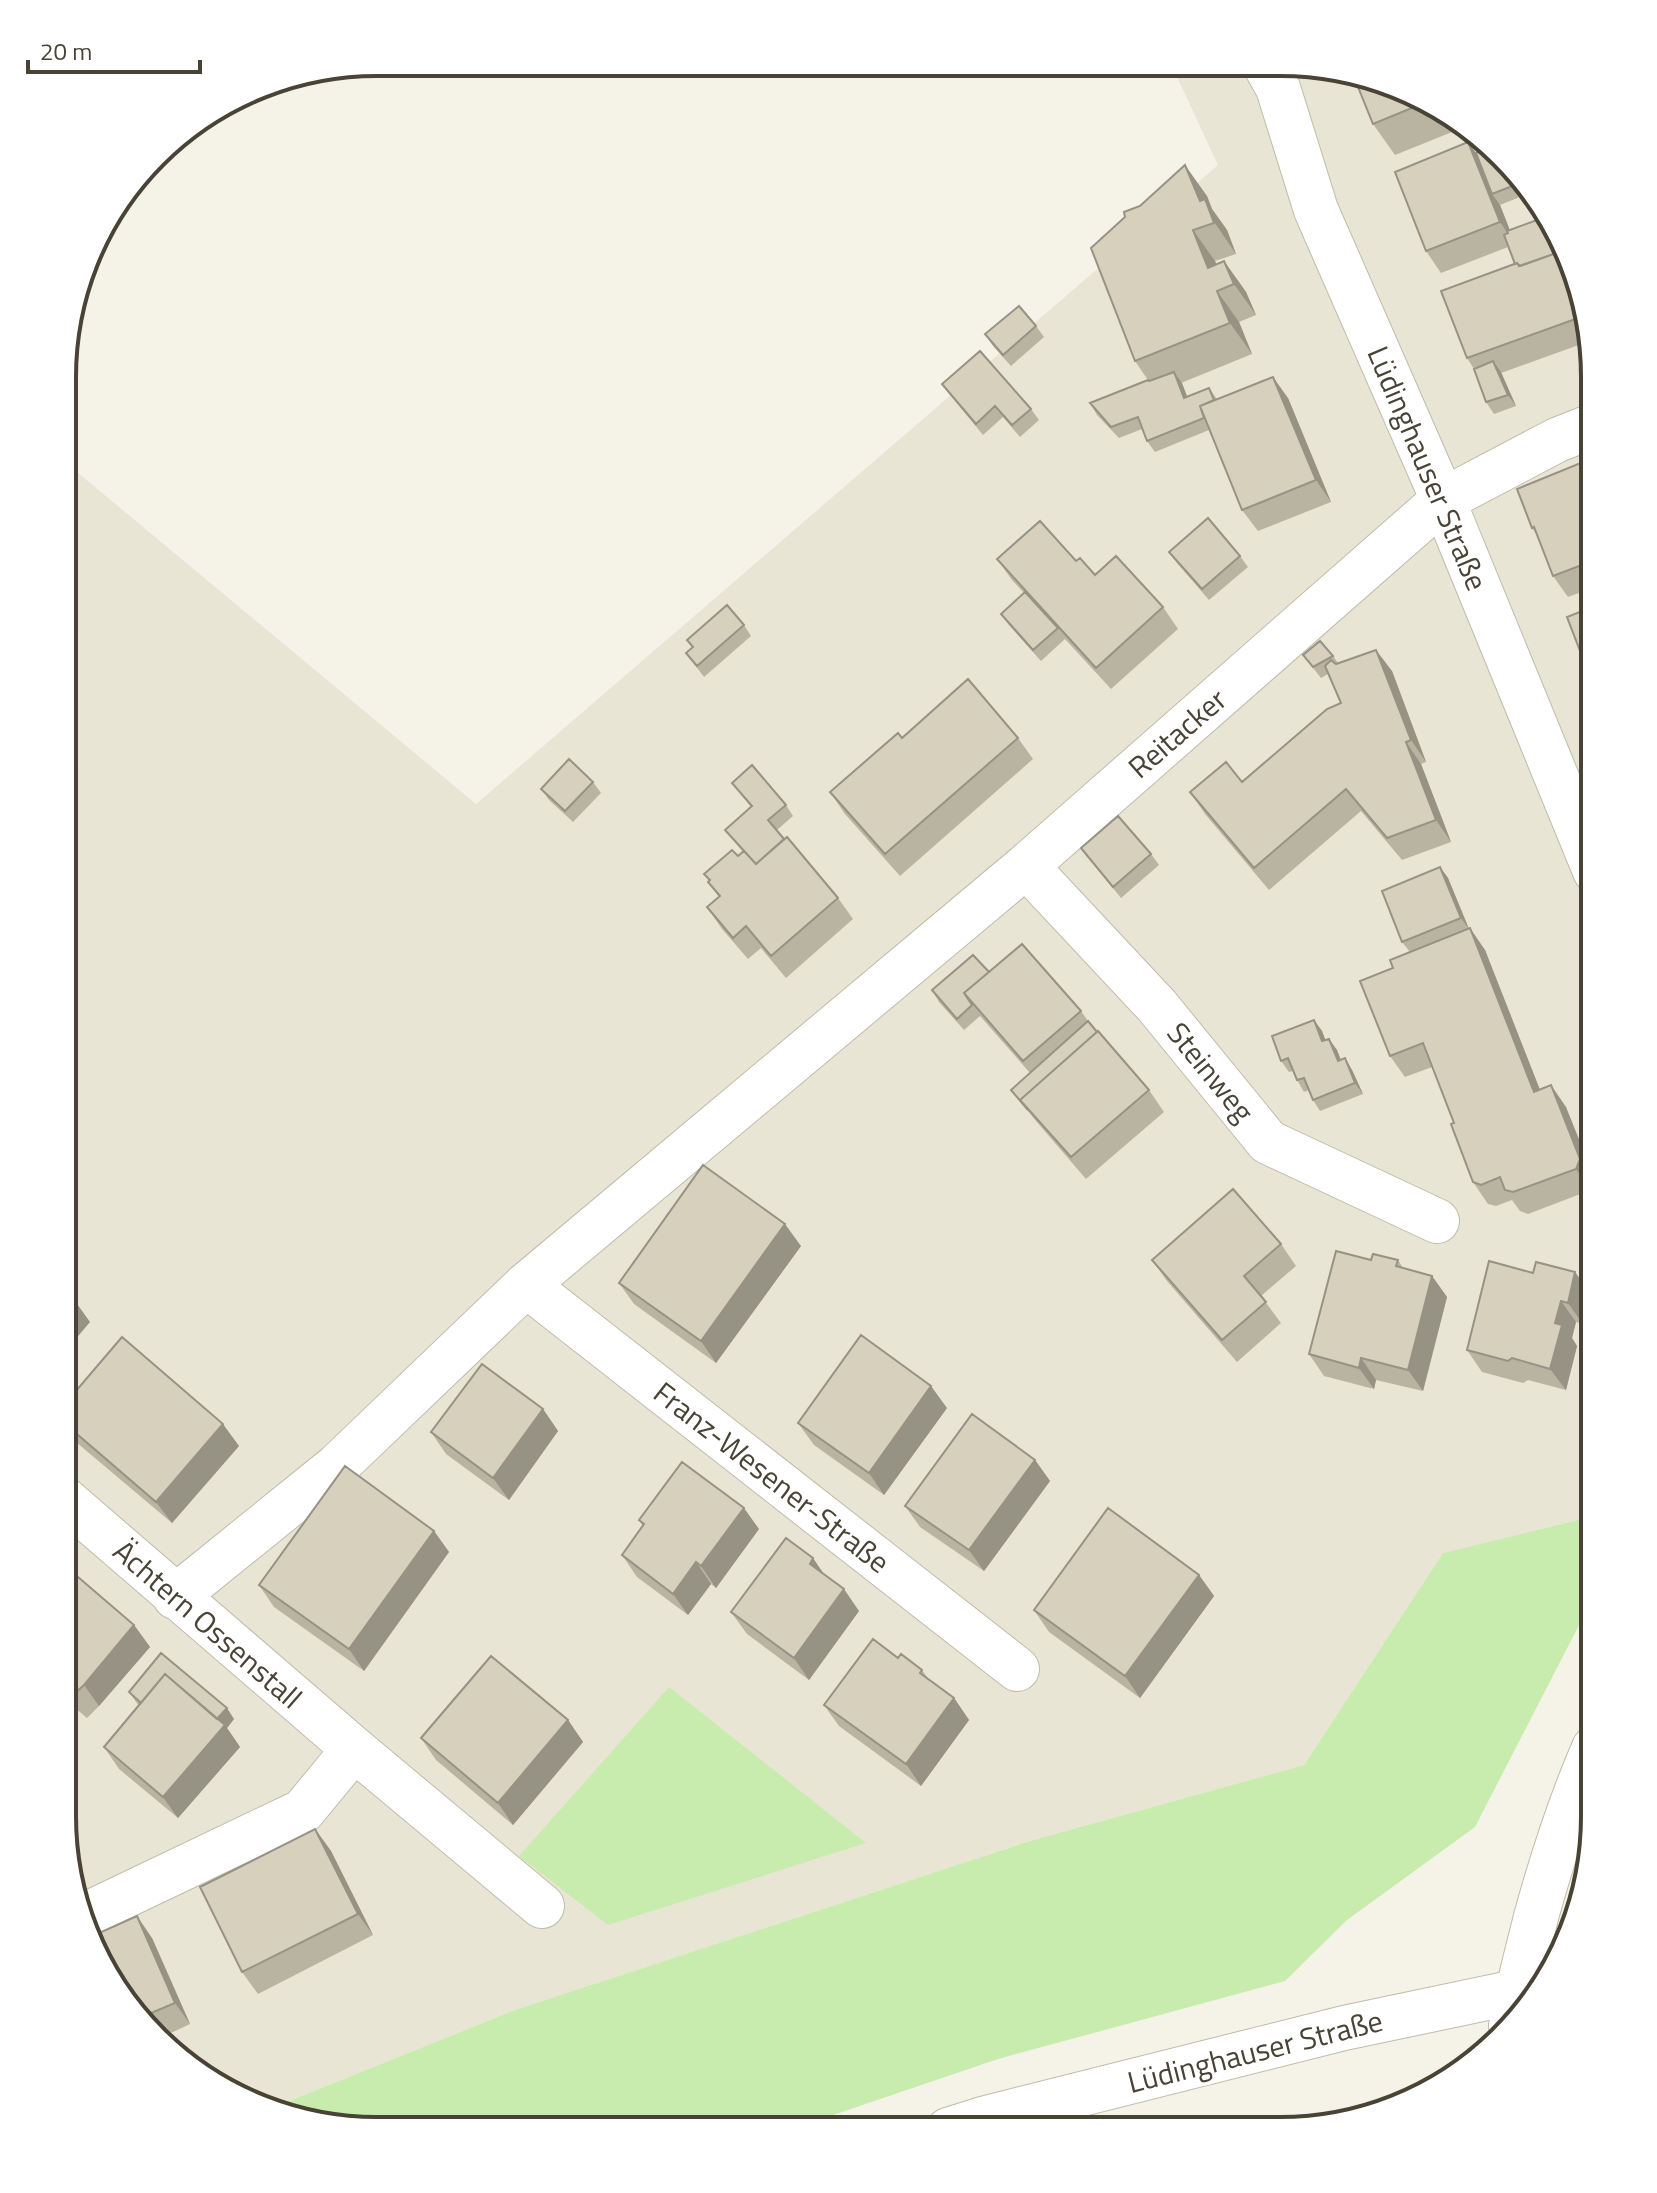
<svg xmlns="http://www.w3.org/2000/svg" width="1657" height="2193" font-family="'Titillium Web',sans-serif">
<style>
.residential{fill:#e9e5d5}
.green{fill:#c8ecad}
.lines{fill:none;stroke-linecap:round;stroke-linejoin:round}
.minor-casing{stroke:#c1bca9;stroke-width:46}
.minor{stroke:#fff;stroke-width:44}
.wall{fill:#b9b3a2}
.shaded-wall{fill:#969284}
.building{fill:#d7d0bc;stroke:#969284;stroke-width:2}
.labels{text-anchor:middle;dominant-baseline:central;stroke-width:7;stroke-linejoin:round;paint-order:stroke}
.street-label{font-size:30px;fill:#494336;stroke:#fff}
.rim{fill:none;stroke:#494336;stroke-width:4}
</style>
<rect width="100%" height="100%" fill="#f5f2e7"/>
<path class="residential" d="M1171,64L1322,65L1455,115L1517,170L1562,237L1595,377L1594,1516L1443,1553L1304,1765L1030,1841L515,2010L277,2106L202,2078L140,2023L95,1956L62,1816L65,462L476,804L1218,165Z"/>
<path class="green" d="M1594,1516V1596L1475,1827L1347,1920L1285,1981L998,2059L789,2130L336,2128L277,2106L515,2010L1030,1841L1304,1765L1443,1553Z
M669,1687L866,1843L608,1925L519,1856Z"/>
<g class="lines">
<g class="minor-casing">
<path id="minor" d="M1265,65L1278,88L1316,210L1443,500L1595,871
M1026,866L1157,1006L1268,1142L1437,1221
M526,1285L1017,1669
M63,1498L354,1749L303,1811L85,1915
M175,1597L337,1466L526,1285L1026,866L1443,500L1557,440L1595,425
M354,1749L542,1906
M1511,2026C1517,1989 1527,1954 1536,1917C1552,1859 1570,1803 1594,1748
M948,2130L986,2118L1344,2028L1544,1986"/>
</g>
<use href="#minor" class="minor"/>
</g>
<path class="wall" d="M1354,77L1455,115L1467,126L1395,155L1373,124Z
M1476,153L1517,170L1532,192L1500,205L1510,230L1562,237L1587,342L1501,373L1516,406L1494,414L1486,402L1474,369L1467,358L1515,264L1508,247L1441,273L1426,251Z
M1207,196L1212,209L1227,230L1236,254L1215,261L1216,264L1224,261L1246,292L1256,315L1239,322L1252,354L1181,383L1187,397L1209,388L1217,399L1288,398L1331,502L1258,531L1242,510L1209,430L1155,452L1147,441L1142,429L1119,438L1097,415L1090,403L1148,380L1135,361L1140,206Z
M1036,326L1044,337L1011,366L993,346L985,334Z
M942,384L1031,409L1039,420L1020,437L1003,417L983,435L950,395Z
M1588,460L1595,469V587L1568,597L1553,576L1537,535L1532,528Z
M1169,552L1240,556L1248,567L1209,600L1177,563Z
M997,559L1076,561L1095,575L1163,607L1178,629L1111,689L1065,639L1041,661L1009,625L1001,614L1024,593L1012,580Z
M744,625L751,636L704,677L686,653L692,647L687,640Z
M1303,655L1333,656L1338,663L1392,671L1426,762L1421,764L1451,842L1402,860L1361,811L1269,890L1205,814L1190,792L1242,782L1341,703L1328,674L1321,678Z
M1018,738L1033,759L900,876L845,814L830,792Z
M593,782L601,793L573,822L549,800L541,789Z
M732,783L786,805L793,816L777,830L838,898L853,919L786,978L761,948L748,959L722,929L707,907L719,897L708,882L709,881L704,874L738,856L743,852L725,830L751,807Z
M1081,848L1151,854L1159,865L1121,898Z
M1440,867L1448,878L1469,929L1485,950L1540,1090L1566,1107L1591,1190L1528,1214L1520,1211L1512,1200L1496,1206L1488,1204L1473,1182L1454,1123L1432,1067L1405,1077L1390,1056L1393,968L1410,952L1402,942Z
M989,972L1081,1011L1088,1021L1149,1090L1164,1112L1086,1179L1036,1121L1011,1090L1030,1073L980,1016L964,1030L939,1002L932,990Z
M1314,1020L1322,1031L1325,1040L1337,1050L1341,1060L1345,1058L1352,1070L1363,1094L1320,1111L1313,1100L1309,1090L1304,1092L1297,1080L1293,1071L1289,1072L1281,1061Z
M1281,1244L1296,1266L1261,1296L1281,1323L1237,1362L1167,1281L1152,1260Z
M801,1246L716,1363L634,1304L619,1283Z
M1371,1260H1398L1403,1268L1432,1276L1447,1297L1423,1391L1376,1380L1374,1389L1324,1376L1309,1354Z
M1575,1272L1590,1294L1583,1324L1576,1322L1572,1338L1577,1346L1566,1390L1528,1380L1523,1383L1482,1372L1467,1350L1533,1273Z
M63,1406L239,1446L172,1523L70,1437L63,1427Z
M947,1408L884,1495L814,1445L798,1423Z
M543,1409L558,1431L509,1500L446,1454L431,1432Z
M1035,1460L1050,1481L984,1571L920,1527L905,1506Z
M639,1520L759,1529L716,1588L711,1584L688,1615L637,1577L622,1555L643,1526Z
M434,1531L449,1552L364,1671L274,1607L259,1585Z
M1199,1575L1214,1596L1140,1698L1049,1632L1034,1610Z
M62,1581L134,1625L150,1647L99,1706L87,1718L62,1697Z
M859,1611L809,1680L747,1634L731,1612Z
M898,1658L922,1670L929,1680L954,1698L969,1720L921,1786L839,1726L824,1705Z
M129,1692L234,1719L227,1728L240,1747L178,1818L119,1769L104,1747L139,1706Z
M568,1720L583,1742L513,1825L436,1760L421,1738Z
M315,1829L331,1851L373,1935L258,1994L242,1972Z
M152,1938L190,2024L158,2039L140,2023L95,1956Z"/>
<path class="shaded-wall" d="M1468,142L1484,164L1492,194L1500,205L1515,244L1500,222Z
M1185,165L1207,196L1212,209L1227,230L1236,254L1200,201Z
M1193,230L1215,261L1226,287L1208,268Z
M1224,261L1246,292L1256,315L1234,284Z
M1217,291L1239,322L1252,354L1230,323Z
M1493,361L1501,372L1516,406L1508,395Z
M1174,372L1182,383L1192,409L1184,398Z
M1273,377L1288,398L1331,502L1316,480Z
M1376,650L1392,671L1426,762L1411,740Z
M1406,742L1421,764L1451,842L1436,820Z
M1440,867L1448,878L1469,929L1461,918Z
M1470,928L1485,950L1549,1113L1534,1092Z
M1314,1020L1322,1031L1330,1052L1322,1041Z
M1329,1039L1337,1050L1345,1072L1338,1061Z
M1345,1058L1352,1070L1363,1094L1355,1083Z
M1551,1085L1566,1107L1595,1179L1591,1190L1576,1169Z
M785,1224L801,1246L716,1363L701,1341Z
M1575,1272L1590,1294L1583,1324L1568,1303Z
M1432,1276L1447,1297L1423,1391L1408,1370Z
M75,1301L90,1322L63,1354V1314Z
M1561,1301L1576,1322L1572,1338L1577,1346L1566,1390L1550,1369L1555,1323Z
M1361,1358L1376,1380L1374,1389L1359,1368Z
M931,1386L947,1408L884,1495L869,1473Z
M543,1409L558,1431L509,1500L493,1478Z
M223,1424L239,1446L172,1523L156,1502Z
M1035,1460L1050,1481L984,1571L969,1550Z
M744,1508L759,1529L716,1588L701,1566Z
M434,1531L449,1552L364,1671L349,1649Z
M813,1558L828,1580L810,1564Z
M696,1562L711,1584L688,1615L673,1594Z
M1199,1575L1214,1596L1140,1698L1125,1676Z
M844,1589L859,1611L809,1680L794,1658Z
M134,1625L150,1647L99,1706L84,1685Z
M954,1698L969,1720L921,1786L906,1764Z
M227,1708L234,1719L227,1728L240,1747L178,1818L163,1797L215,1721Z
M568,1720L583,1742L513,1825L498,1803Z
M315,1829L331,1851L373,1935L358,1914Z
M137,1916L152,1938L190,2024L175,2003Z"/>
<path class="building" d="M1354,77L1424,103L1373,124Z
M1468,142L1500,222L1426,251L1395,172Z
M1491,146L1517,170L1525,181L1492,194L1476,153Z
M1185,165L1200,201L1205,199L1214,223L1193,230L1208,268L1224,261L1234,284L1217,291L1230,323L1135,361L1091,248L1125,217L1124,212L1140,206Z
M1548,216L1562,237L1565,250L1520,266L1517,263L1515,264L1504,235L1508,233L1507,231Z
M1565,250L1581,317L1467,358L1441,291L1517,263L1519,266Z
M1019,306L1036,326L1003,355L985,334Z
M980,351L1031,409L1012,425L995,406L976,424L942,384Z
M1493,361L1508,395L1486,402L1474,369Z
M1174,372L1184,398L1209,388L1214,400L1200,406L1204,418L1147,441L1138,417L1111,427L1090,403L1148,380L1149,381Z
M1273,377L1316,480L1242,510L1200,406Z
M1588,460L1595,476V560L1553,576L1534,527L1532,528L1517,489Z
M1208,518L1240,556L1202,589L1169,552Z
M1040,521L1076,561L1080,558L1095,575L1116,556L1163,607L1096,668L997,559Z
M1025,592L1058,628L1033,650L1001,614Z
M727,605L744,625L697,666L686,653L693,647L687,640Z
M1595,606V681L1592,682L1567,617Z
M1320,641L1333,656L1313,667L1303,655Z
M1376,650L1411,740L1406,742L1436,820L1387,838L1346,789L1254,868L1190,792L1226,762L1242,782L1327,709L1341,703L1325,666L1331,660L1336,664Z
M968,679L1018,738L885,854L830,792L898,733L902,738Z
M569,759L593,782L565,811L541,789Z
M752,765L786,805L768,820L784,839L756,864L725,830L752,806L732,783Z
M1118,816L1151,854L1113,887L1081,848Z
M787,837L838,898L771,956L746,926L733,938L707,907L720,896L708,882L710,880L704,874L732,850L738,856L744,851L756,864Z
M1440,867L1461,918L1402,942L1382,891Z
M1470,928L1534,1092L1551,1085L1580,1159L1576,1169L1513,1192L1505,1190L1500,1177L1481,1185L1473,1182L1451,1124L1454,1123L1423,1043L1390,1056L1360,981L1393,968L1390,960Z
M1022,944L1081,1011L1023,1061L964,993Z
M973,955L989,972L964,993L972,1005L957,1019L932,990Z
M1314,1020L1322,1041L1329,1039L1338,1061L1345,1058L1355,1083L1313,1100L1304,1078L1297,1080L1288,1058L1281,1061L1272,1036Z
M1088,1021L1097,1032L1020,1100L1028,1110L1011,1090Z
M1098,1031L1149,1090L1071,1157L1020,1100Z
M703,1165L785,1224L701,1341L619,1283Z
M1233,1189L1281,1244L1244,1276L1266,1302L1222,1340L1152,1260Z
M1336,1251L1371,1260L1373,1254L1398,1260L1396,1266L1432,1276L1408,1370L1361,1358L1359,1368L1309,1354Z
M1489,1261L1533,1273L1536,1262L1575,1272L1568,1303L1561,1301L1555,1323L1562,1325L1550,1369L1512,1358L1508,1361L1467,1350Z
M63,1291L75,1301L63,1314Z
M861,1335L931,1386L869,1473L798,1423Z
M122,1337L223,1424L156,1502L63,1422V1406Z
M482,1364L543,1409L493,1478L431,1432Z
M972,1414L1035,1460L969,1550L905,1506Z
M682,1462L744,1508L701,1566L696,1562L673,1594L622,1555L644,1524L639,1520Z
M345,1466L434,1531L349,1649L259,1585Z
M1108,1508L1199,1575L1125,1676L1034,1610Z
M786,1538L813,1558L810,1564L844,1589L794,1658L731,1612Z
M71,1571L134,1625L84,1685L72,1696L62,1688V1581Z
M873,1639L898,1658L901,1654L922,1670L920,1673L954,1698L906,1764L824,1705Z
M161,1653L227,1708L217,1719L165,1674L141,1703L129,1692Z
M491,1656L568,1720L498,1803L421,1738Z
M165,1674L225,1725L163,1797L104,1747Z
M315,1829L358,1914L242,1972L200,1887Z
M137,1916L175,2003L137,2019L95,1956L90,1937Z"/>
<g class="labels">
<g class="street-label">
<text transform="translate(1428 468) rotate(67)">Lüdinghauser Straße</text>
<text transform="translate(1177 733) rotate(-41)">Reitacker</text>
<text transform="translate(1211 1072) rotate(51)">Steinweg</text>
<text transform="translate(772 1477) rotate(38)">Franz-Wesener-Straße</text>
<text transform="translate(208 1624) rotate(41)">Ächtern Ossenstall</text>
<text transform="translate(1255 2051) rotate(-14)">Lüdinghauser Straße</text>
</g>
</g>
<path d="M0 0H1657V2193H0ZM377 76H1280A301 301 0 0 1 1581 377V1816A301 301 0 0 1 1280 2117H377A301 301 0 0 1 76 1816V377A301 301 0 0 1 377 76Z" fill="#fff" fill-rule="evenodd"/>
<path class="rim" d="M377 76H1280A301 301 0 0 1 1581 377V1816A301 301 0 0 1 1280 2117H377A301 301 0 0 1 76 1816V377A301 301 0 0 1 377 76Z"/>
<path d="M28 60v12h172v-12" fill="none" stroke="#494336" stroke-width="4"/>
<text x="40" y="60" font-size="24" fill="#494336" stroke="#ffffff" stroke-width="6" paint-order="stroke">20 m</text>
</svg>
